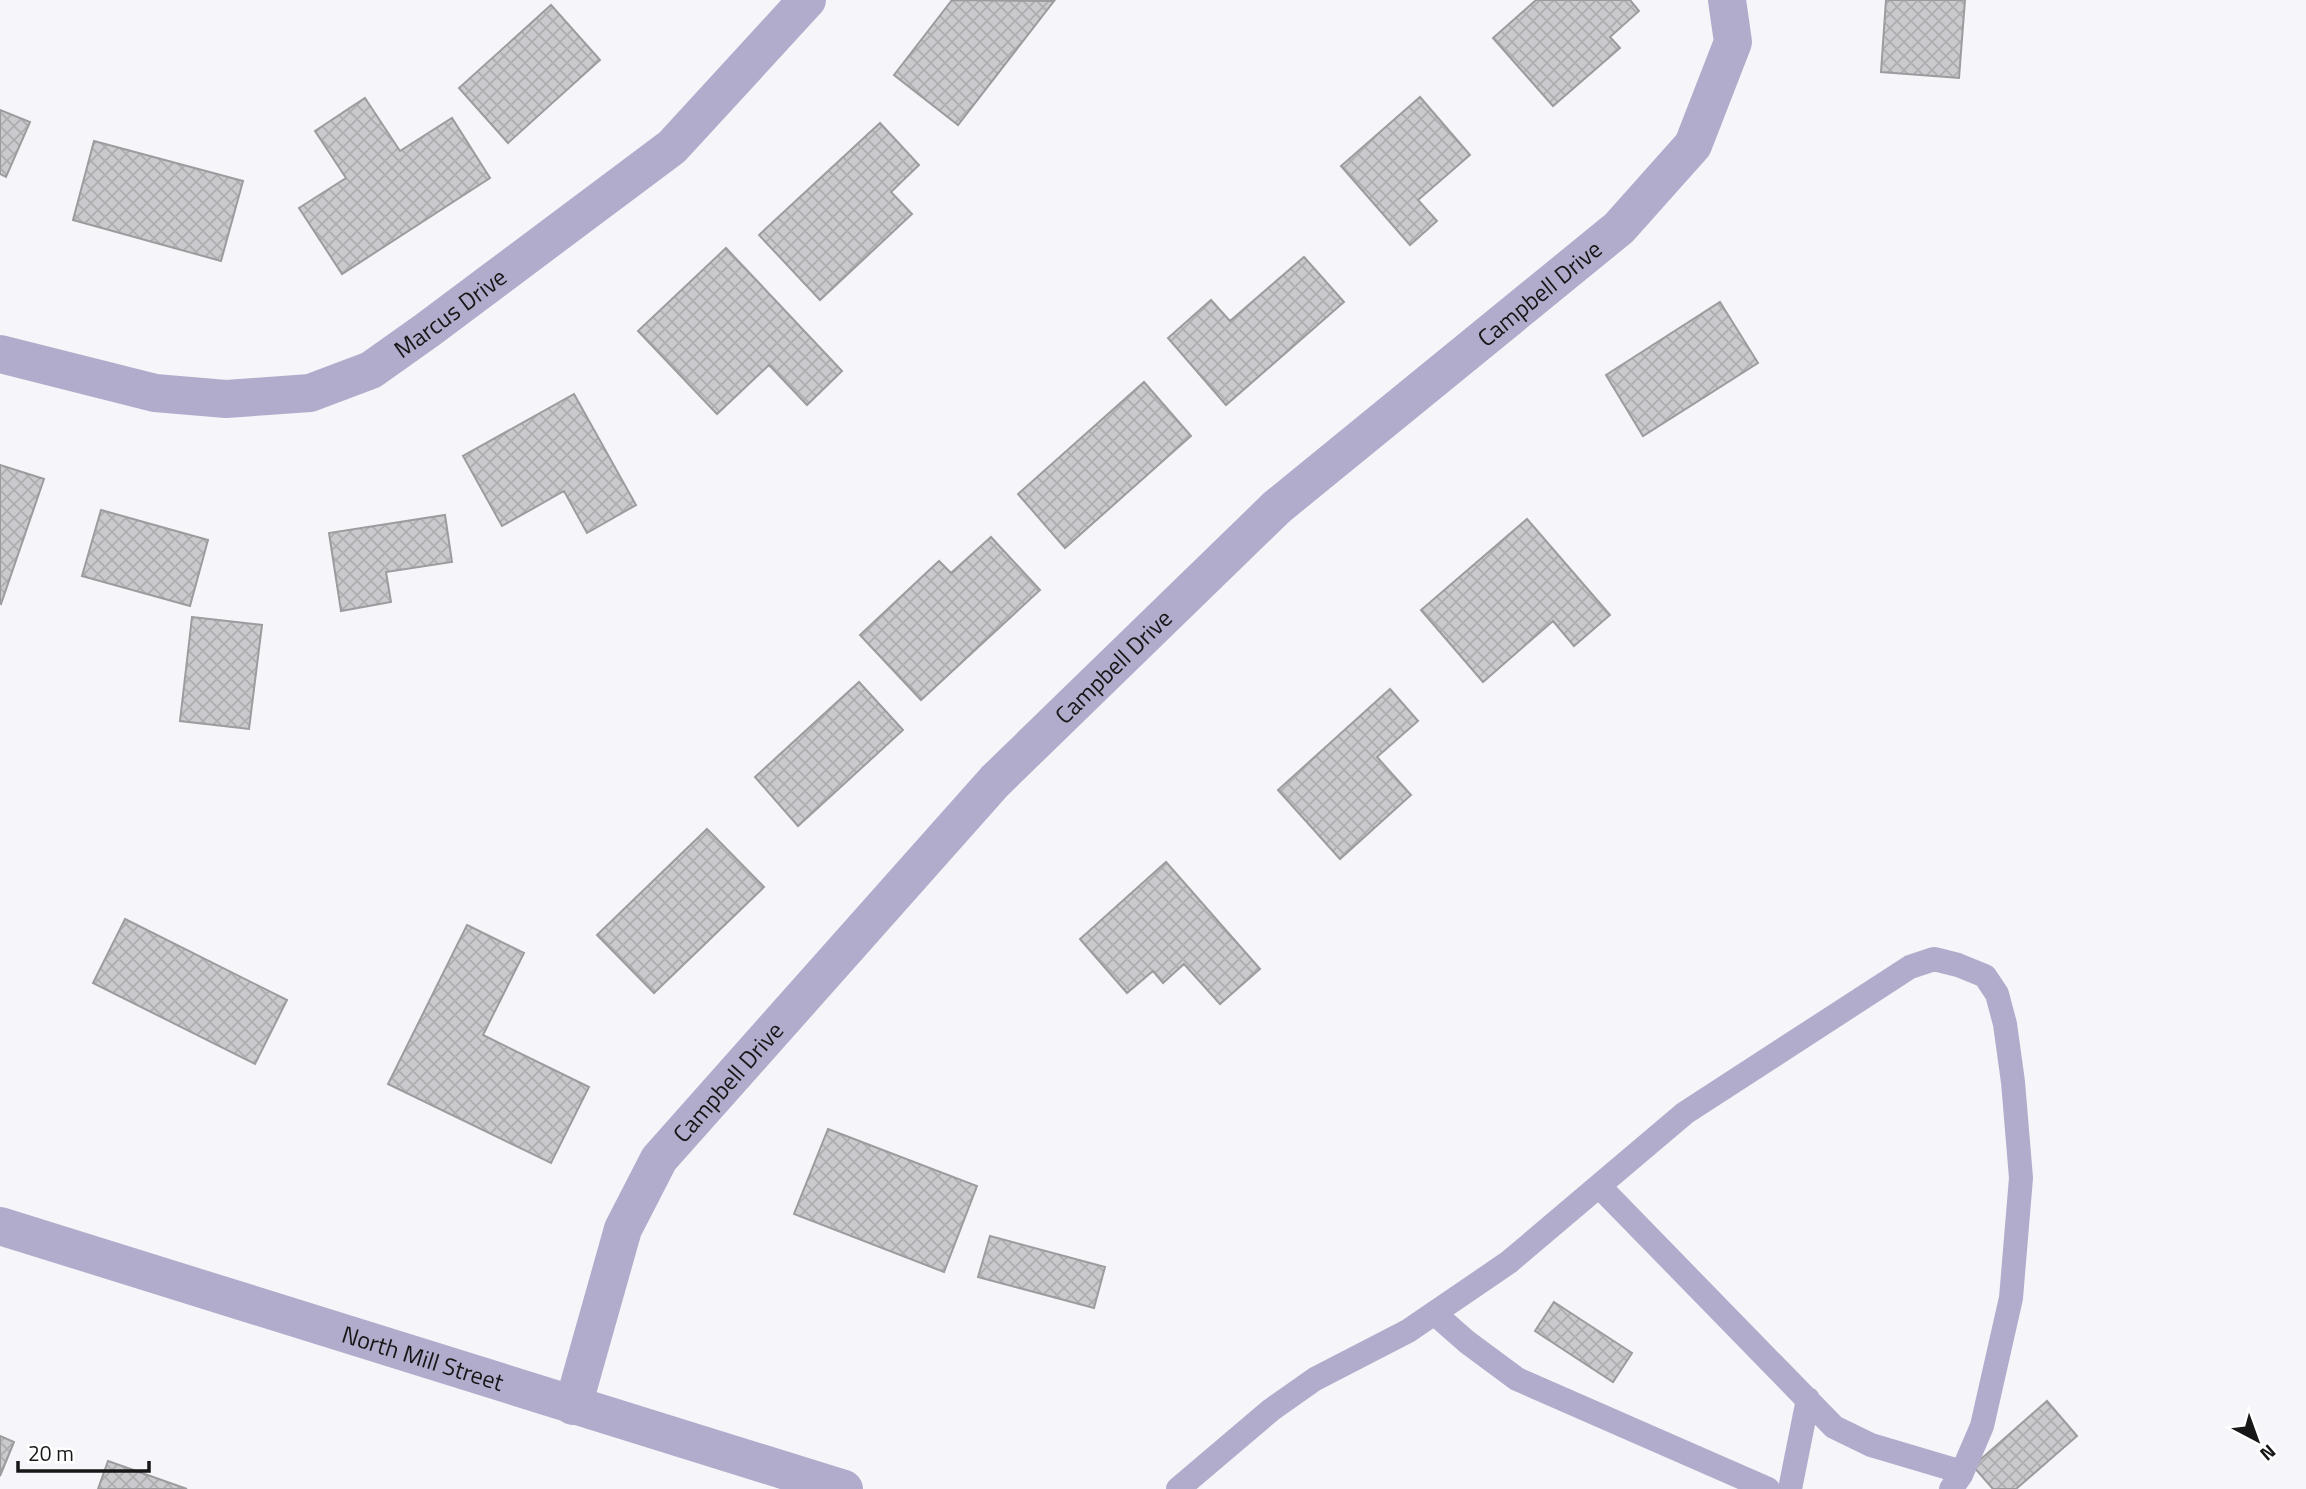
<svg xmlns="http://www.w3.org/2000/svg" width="2306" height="1489" font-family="'Titillium Web',sans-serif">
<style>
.building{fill:url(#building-cross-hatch);stroke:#9c9b9e;stroke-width:2}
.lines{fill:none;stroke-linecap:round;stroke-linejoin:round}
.service{stroke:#b2accc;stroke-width:24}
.minor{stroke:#b2accc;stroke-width:38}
.labels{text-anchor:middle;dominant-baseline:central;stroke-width:6;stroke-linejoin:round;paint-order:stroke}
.street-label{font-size:24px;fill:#171718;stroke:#fff}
</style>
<defs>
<pattern id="building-cross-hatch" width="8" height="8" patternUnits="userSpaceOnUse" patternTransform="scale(1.75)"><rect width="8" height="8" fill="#cac9cd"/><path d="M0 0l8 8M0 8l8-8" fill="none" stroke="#adacaf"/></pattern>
</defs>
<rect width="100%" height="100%" fill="#f6f5f9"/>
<path class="building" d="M952,0L1054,1L958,125L894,75Z
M1536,0H1630L1639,11L1610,37L1620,48L1553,106L1493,38Z
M1886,0H1965L1959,78L1881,72Z
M551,5L600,60L508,143L459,88Z
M1420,97L1470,155L1418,200L1437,221L1410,245L1341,166Z
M365,98L400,151L452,118L490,178L342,274L299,208L346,178L315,131Z
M0,110L30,122L6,177L0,174Z
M880,123L919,165L891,192L912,214L820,300L759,235Z
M94,141L243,181L221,261L73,220Z
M726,248L842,371L807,405L769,365L717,414L638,331Z
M1304,257L1344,302L1226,405L1168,338L1211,300L1230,321Z
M1720,302L1758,363L1643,436L1606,375Z
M1144,382L1191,436L1065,548L1018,494Z
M574,394L636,505L587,533L564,491L502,526L463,456Z
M0,465L44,479L1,604L0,603Z
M101,510L208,540L190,606L82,576Z
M445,515L452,562L386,572L391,602L341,611L329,533Z
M1527,519L1610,615L1574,646L1553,621L1483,682L1421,610Z
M991,537L1040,590L921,700L860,635L939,561L951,573Z
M192,617L262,625L249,729L180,721Z
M859,682L903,730L798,826L755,777Z
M1390,689L1418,721L1377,757L1411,795L1340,859L1278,790Z
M707,829L764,887L654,993L597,935Z
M1166,862L1260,969L1220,1004L1184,964L1163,983L1153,971L1127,993L1080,939Z
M125,919L287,1000L255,1064L93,983Z
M467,925L524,953L483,1035L589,1087L551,1163L388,1084Z
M828,1129L977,1186L944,1272L794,1214Z
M990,1236L1105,1267L1094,1308L978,1277Z
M1554,1302L1632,1353L1613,1382L1535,1331Z
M2047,1401L2077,1436L2016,1489H1993L1973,1466Z
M0,1436L14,1442L0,1476Z
M108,1461L187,1489H98Z"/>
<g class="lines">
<path class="service" d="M1600,1187L1834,1427L1871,1445L1962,1472
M1434,1313L1467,1342L1517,1379L1768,1489
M1178,1489L1271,1410L1315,1379L1408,1331L1509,1262L1685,1113L1910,967L1934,959L1958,965L1985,976L1997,994L2005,1024L2013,1082L2021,1178L2011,1298L1982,1426L1961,1475L1951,1489
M1790,1489L1808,1399"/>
<g class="minor">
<path id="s1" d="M0,354L155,393L226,399L310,393L371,370L426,331L672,147L807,0"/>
<path id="s2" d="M0,1226L844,1489"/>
<path id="s3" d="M573,1406L623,1229L659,1159L995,781L1277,507L1619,228L1693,145L1733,42L1727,0"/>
</g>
</g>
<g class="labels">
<g class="street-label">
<text stroke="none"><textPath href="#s3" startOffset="1500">Campbell Drive</textPath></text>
<text stroke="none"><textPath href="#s1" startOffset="478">Marcus Drive</textPath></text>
<text stroke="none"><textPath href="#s3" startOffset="933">Campbell Drive</textPath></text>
<text stroke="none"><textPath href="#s3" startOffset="366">Campbell Drive</textPath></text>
<text stroke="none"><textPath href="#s2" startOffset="443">North Mill Street</textPath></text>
</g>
</g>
<g transform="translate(2257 1440) rotate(139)" stroke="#ffffff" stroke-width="5" paint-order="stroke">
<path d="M0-5L12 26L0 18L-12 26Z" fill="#171718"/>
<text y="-10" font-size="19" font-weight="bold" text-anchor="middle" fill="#171718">N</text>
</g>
<path d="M18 1461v10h131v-10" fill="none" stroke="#171718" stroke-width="3.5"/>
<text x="28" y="1461" font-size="21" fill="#171718" stroke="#ffffff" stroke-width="5" paint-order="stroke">20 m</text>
</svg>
